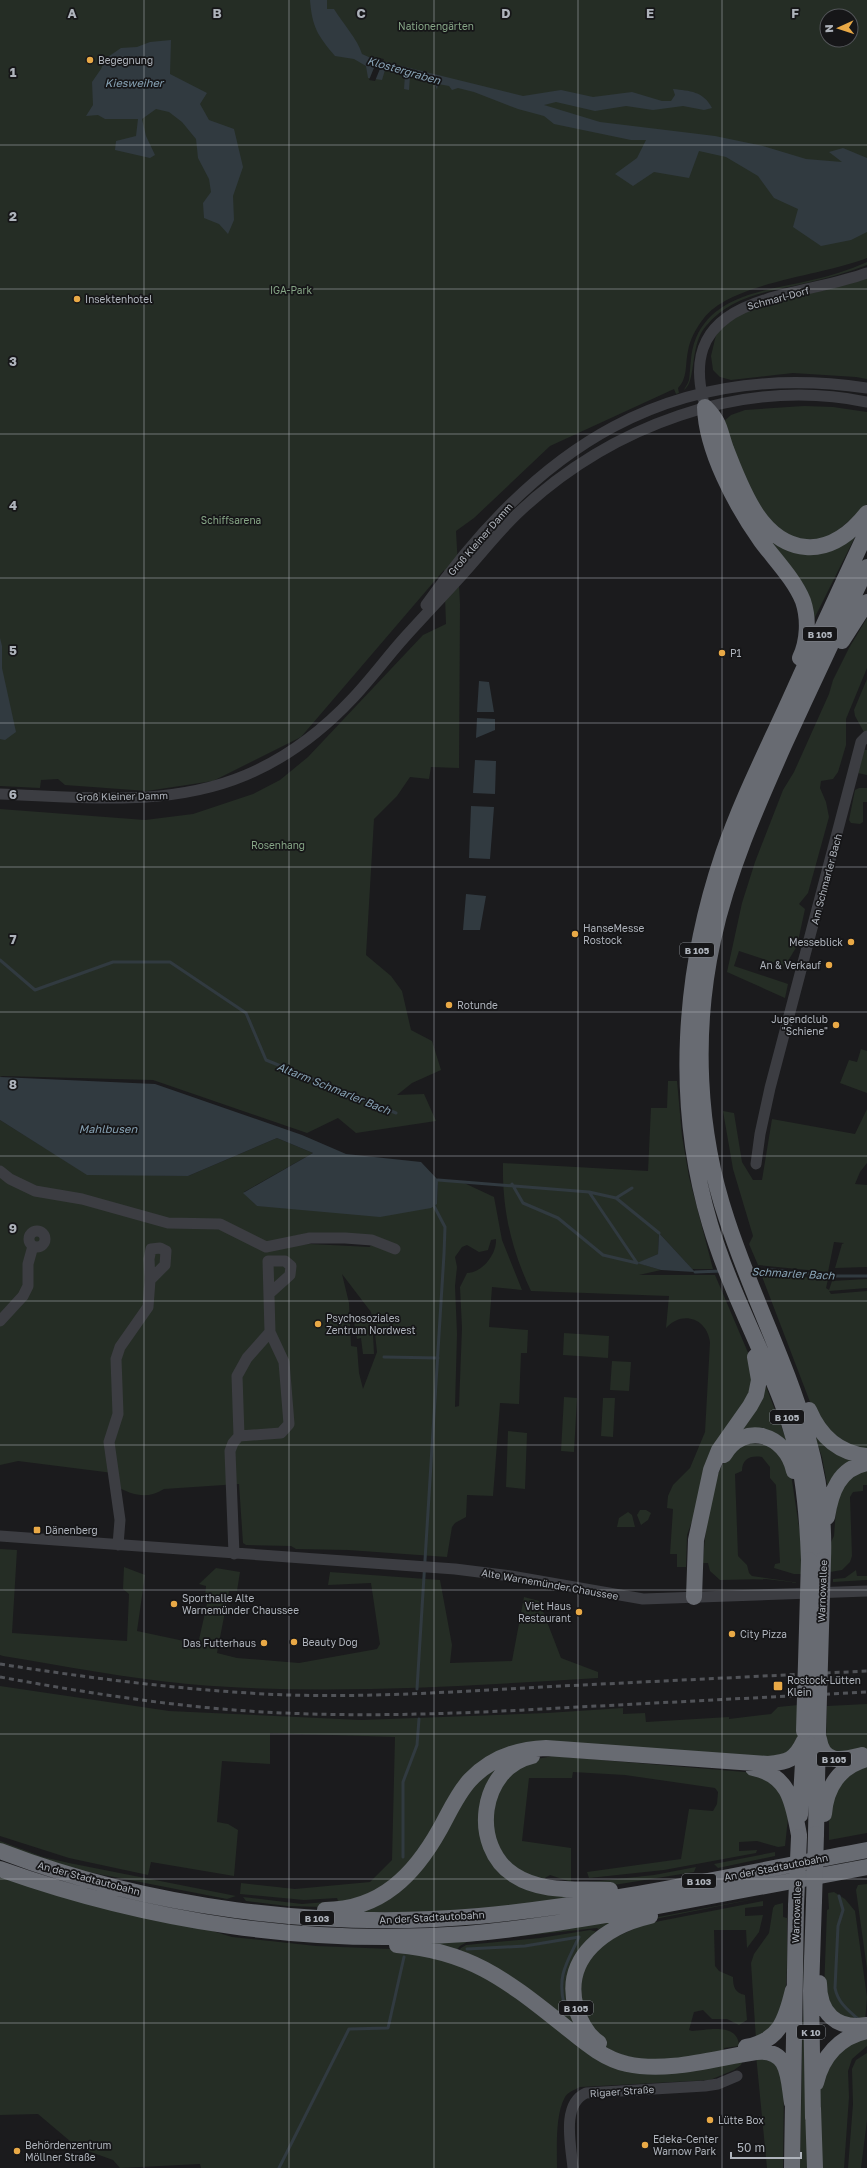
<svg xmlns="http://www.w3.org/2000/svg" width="867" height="2168" font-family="'Golos Text',sans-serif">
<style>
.green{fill:#252d25;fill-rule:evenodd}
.water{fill:#313a40}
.pier{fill:#1b1b1d}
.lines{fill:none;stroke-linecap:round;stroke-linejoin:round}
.stream{stroke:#313a40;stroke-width:3}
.minor{stroke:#3c3d42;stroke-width:11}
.highway{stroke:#686b72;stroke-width:16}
.rail{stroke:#515358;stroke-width:3;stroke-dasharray:5 4;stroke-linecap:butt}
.highway-bridge{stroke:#686b72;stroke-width:16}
.grid{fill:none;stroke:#aeb3bb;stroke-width:1;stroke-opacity:0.55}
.poi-dot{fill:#e9a946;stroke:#161618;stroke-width:1.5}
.labels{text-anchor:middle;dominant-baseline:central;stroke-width:3.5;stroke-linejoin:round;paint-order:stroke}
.shield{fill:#161618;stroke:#80848a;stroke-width:1}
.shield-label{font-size:9px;font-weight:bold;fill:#aeb3bb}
.park-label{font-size:10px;fill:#86a586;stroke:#161618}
.poi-label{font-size:10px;fill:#aeb3bb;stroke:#161618;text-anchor:start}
.street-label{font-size:10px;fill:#aeb3bb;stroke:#161618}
.water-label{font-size:11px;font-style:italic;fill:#87a2b4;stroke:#161618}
.grid-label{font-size:13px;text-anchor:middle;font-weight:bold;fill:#aeb3bb;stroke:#161618;stroke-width:3.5;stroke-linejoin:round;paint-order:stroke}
</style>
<rect width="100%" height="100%" fill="#1b1b1d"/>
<path class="green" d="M0,0H867V258C822,276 732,282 704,318C696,328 690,339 688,351C685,364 688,378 678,388L679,393L676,394L674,389L550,446L474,518L456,531L460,604L459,768L431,767L429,779L410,777L397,796L374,819L366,955L391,976L402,991L411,1030L432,1041L441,1070L412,1083L397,1095L424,1094L436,1121L356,1133L338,1118L307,1133L153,1080L2,1076L0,1077V809L145,820L193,814L253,794L280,780L308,757L423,635L446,624L444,570L301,737L213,781L147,791L65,785L58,779L41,780L40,788L0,786ZM827,16H851V40H827Z
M867,262V265C846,273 824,279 802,284C767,292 731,296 706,326C689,345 697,381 684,390C685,387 688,384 689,380C691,366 690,352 696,338C715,293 771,290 812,280C830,276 849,270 867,262Z
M867,277V379L856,377L793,373L731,380L720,377L713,370L711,356L716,335L723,326L750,308Z
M804,406L833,407L867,412V504L865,507L828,539H796L781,532L758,505L734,455L723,422L731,415L745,410Z
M765,532L838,548L855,537L811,625L762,534Z
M867,618V668L846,719V745L838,772L833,779L821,781L820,788L826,802L829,817L808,893L799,904L805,909L797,946L785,966L739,951L734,966L788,984L785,998L727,972L742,903L755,862L783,790L794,772L829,694L833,680L849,648Z
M867,679V733L865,734L855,716L854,710Z
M864,750H867V775L858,773Z
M859,788H867V802H863V822L860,824L851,823L849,820L855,790Z
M861,1049L867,1051V1093L840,1083L849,1060L857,1062Z
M668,1081H677L682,1136L689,1177L713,1269H692L659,1233L658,1254L638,1263L661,1270L639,1275H715L752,1362L751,1392L691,1524L687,1535L686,1567H677V1554H670L673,1509L667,1508L668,1496L673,1485L690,1468L705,1432L710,1342C707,1318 682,1310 666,1328L669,1296L531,1291C511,1249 502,1209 503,1163L648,1171L651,1108H667Z
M867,1109V1163L860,1172L855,1184L867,1185V1267L835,1268L842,1244L844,1243L834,1242L828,1272L758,1265L749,1244L753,1236L733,1169L723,1111L734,1113L742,1162L753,1180H762L772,1119L855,1134Z
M0,1120L85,1173L188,1176L277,1138L313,1153L244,1192L257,1206L437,1204L438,1180L462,1182L494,1197L502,1240L522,1290L492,1287L489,1327L528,1330L527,1353H521L519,1404L500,1403L493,1496L467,1495L466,1517L455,1523L452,1527L447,1557L348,1550L296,1549L291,1546L246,1545L243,1543L239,1484L164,1489C147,1500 132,1495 116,1486L113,1473L18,1461L0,1465ZM309,1233L373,1235L370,1247L310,1244L292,1245L289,1237ZM496,1239C497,1254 482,1273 467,1273L460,1287L462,1328L459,1406L455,1407L457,1334L455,1286L457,1267L455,1257L462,1247L467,1245L479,1252L488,1250L491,1240ZM342,1274L371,1312L374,1330L370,1316L354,1322L357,1339L361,1338L363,1354H374L373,1334H375L377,1352L363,1389L359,1373L357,1347L351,1346L349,1303Z
M761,1274L828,1279L826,1288L829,1290L832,1281L867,1279V1288L829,1291L831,1294L867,1291V1452L848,1449L815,1415Z
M564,1333L609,1336L608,1358L563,1355Z
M612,1361L631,1362L629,1391L610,1390Z
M765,1384L787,1441L740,1433Z
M564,1397L577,1398L574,1452L561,1451Z
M603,1398H615L613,1437L601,1436Z
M508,1431L527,1433L525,1489L506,1487Z
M814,1434L858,1459L828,1489L822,1457Z
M745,1442L775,1446L791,1474L802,1547V1574H794L774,1568L775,1564L780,1563L776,1485L770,1478V1467L762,1457C750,1455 742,1459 742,1471L735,1474L738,1556L747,1565L749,1573L752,1576L800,1583L766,1579L720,1580L710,1571L708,1563H703C704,1539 711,1479 725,1461C731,1454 739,1448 745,1442Z
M867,1468V1485H863V1491L853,1492L850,1497L852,1556L850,1562L842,1570L830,1572V1544L834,1536L837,1496L846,1480Z
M640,1510H646L651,1513L648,1520L641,1525L637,1515Z
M628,1512L632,1515L635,1527H617L619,1518Z
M0,1549L17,1550L12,1633L127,1641L129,1594L123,1589L124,1567L145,1575L137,1631L198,1644L207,1604L205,1596L206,1586L199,1584L216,1568L240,1572L237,1591H229L217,1653L237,1658L299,1663L377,1649L380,1644L371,1583L328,1585L330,1572L440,1580L452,1645L450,1663L512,1661L524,1597L539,1601L561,1658L598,1672V1678C462,1686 324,1696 188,1684C126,1678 64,1666 3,1656L0,1655Z
M856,1570L857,1576H867V1580L833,1582V1579L845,1578Z
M0,1686L169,1711L361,1720L547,1713L623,1708V1714L645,1713L646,1722L729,1717V1719L771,1714L778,1707L798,1705V1740L793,1752L754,1760L498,1755L423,1850L377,1894L323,1907L287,1906L246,1901L243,1897L302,1904L338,1901L337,1898L304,1900L240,1894L241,1883L295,1889L370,1882L392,1860L395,1737L270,1733V1764L222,1761L217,1822L228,1824L238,1830L234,1876L151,1862L148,1875L69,1858L0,1836Z
M867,1704V1750L834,1753L826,1741L827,1706Z
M553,1756L757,1773L772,1781L789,1809L785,1846L778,1847L757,1841L739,1842V1851L757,1850L756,1853L664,1870L589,1878L587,1872L681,1859L689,1809L713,1811L717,1804L718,1792L715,1788L625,1775L573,1772L572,1778H529L522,1841L571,1848V1882L550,1875L545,1878L544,1882L517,1871L494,1842L492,1803L507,1776L531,1760Z
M503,1762L499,1771L489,1855L567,1897L566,1899L490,1909L359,1915L374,1904L467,1791Z
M867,1764V1833L829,1840V1811L841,1782Z
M0,1841L43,1857L69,1863L236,1896L227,1899L68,1868L0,1845Z
M775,1852V1856L718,1868L714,1864Z
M696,1867L694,1872L614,1885L590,1882L654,1875Z
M0,1874L64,1896L123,1911L193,1925L232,1937L316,1946L391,1949L420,1947L444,1941L543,1931L626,1917L638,1919L605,1934L612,1939L640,1926L655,1922L763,1901V1906L745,1908V1916L763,1915L759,1932L747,1948L746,1930H714L715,1966L719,1971L733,1977C733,1987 735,1993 745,1995L747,2020L739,2025L727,2019H712L703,2010L694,2012L689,2030L692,2031C707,2030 738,2022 739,2046L724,2048V2051C693,2056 661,2065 630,2057C568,2042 555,1972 605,1934L597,1928L467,1942L460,1946L453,1954C473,1964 494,1972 513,1985C554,2012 587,2058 638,2066C667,2070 698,2061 725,2057L726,2059L739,2057L743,2060L741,2065L734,2070L710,2080L580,2087C574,2090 568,2092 565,2097C555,2114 557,2149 557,2168H201L200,2164L120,2168L113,2160L77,2147L38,2114L0,2115Z
M867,1884V1969L856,1890L858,1885Z
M834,1892L845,1899L855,1911L867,1997L865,2022L859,2023L834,2012L824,1991L827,1910L829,1909L828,1893Z
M764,1897L655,1919H648Z
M783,1903V1917L787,1918C787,1936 789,2007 779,2019C773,2027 764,2033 756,2040L751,1963L754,1954L769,1933L773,1908L775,1905Z
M590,1930L598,1932L582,1946L577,2028L458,1952L461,1948L466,1945L540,1938Z
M804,1955H806L810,2168H800Z
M867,2036V2046L852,2059L848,2071L849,2097L844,2168H820L819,2090L837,2052Z
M867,2053V2120L861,2168H848L853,2104L852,2069L856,2060Z
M756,2055L776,2061L784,2085L783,2168H767Z"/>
<path class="water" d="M310,0H327V9H334C343,24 357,38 362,54L373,59L523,96L561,90L593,97L632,92L662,101H671L675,95L673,89C690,91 703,91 712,108L704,110L683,106L653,110L626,106L595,111L556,102L544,105L600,122L715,136L763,146L806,159L842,162L829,152L843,148L867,158V232L851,240L821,246L793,227L798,209L774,198L758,176L726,157L699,151L689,178L654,172L633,186L615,174L637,158L646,140H631L554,124L544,116L518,109L474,92L458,88L452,90L449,86L438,84L437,90L434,82L410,76L409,90L404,89L405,75L385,70L382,80L368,78L366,66L354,59L335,56C318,36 312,27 310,0Z
M171,40L170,74L207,93L200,104L209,120L234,129L243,167L233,196L234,220L228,234L219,224L204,218L203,203L211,192L209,179L198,158L196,139L182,122L169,112L156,109L142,119L146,136L155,155L150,158L115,150L116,141L136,136L138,119H105L98,115L86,116L93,105L92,82L101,69L105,59L121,48L137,47L150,42Z
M0,638L2,646V668L16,732L5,740L0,739Z
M479,681L489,682L494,712H477Z
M477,718L495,719V730L476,738Z
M475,760L496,761L495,794L473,793Z
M471,806L494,807L490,859L469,858Z
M466,894L486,896L480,930H463Z
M0,1077L155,1084L302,1135L346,1154L421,1162L438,1180L437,1204L431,1208L380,1217L257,1206L243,1193L313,1153L277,1138L188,1176L87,1175L0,1120Z
M659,1233L695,1272L661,1270L637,1263L658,1254Z"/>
<path class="pier" d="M378,58L384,59L375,81L369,80Z"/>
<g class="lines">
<path class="stream" d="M0,960L35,990L113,962H170L246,1013L266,1060L396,1113
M438,1180L589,1192L637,1263
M512,1184L523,1203L558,1218L603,1255L637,1263
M589,1192L616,1198L659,1233
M616,1198L632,1188
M751,1271L773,1270L830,1276H867
M695,1272L722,1271
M384,1357L438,1358
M417,1689L444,1254L445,1227L434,1206
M403,1857V1782L417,1745L419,1719
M839,1896L843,1910L838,1926L835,1988C838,2003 848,2010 859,2020
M467,1949L525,1946L579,1937C567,1963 557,1975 564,2004
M279,2168L349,2029L388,2028L404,1957"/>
<path class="minor" d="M703,399C677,291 799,299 867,273
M426,605C536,448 669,359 867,388
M0,794C82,797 168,808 246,775C286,758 322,731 352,699C371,679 387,657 405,637C424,616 444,595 463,574C482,553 498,532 518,513C609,427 741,376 867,402
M756,1164L760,1134L770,1088L861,742L867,736
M0,1171L10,1179L35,1191L82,1199L168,1223L220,1224L266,1247L310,1238H345L372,1240L395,1249
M29 1239a8 8 0 1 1 16 0a8 8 0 1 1-16 0Z
M0,1321L23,1296L28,1286V1264L33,1246
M239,1436L281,1433L289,1424L284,1362L270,1332
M0,1536L455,1569L511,1576L643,1599L867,1591
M118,1545L120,1520L109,1442L118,1414L116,1359L120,1347L148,1307L150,1280L149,1259L151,1249L160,1248L166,1251L165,1265L150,1280
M234,1554L230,1451L233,1443L239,1436L237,1376L247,1358L270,1332L268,1261H285L291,1266L290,1275L270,1293
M573,2168C571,2146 561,2104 586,2093L705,2086L718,2084L737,2076"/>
<path class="highway" d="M705,407C706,450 736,506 761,541C775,560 794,579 803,601C809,619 808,641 800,658
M705,407C721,423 719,430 726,449C741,487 760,543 806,547C832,549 852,532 867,513
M842,641L867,602
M809,1410C820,1436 838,1453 867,1456
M724,1455C744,1421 786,1434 794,1471
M827,1517C831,1492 839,1468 867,1463
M809,1560C807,1505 802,1452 781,1400C758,1341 728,1285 710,1224C674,1103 683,972 723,854C741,801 767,750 790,699C815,643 841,587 867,531
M823,1560C828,1432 765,1337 727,1220C697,1131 693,1031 713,940C728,871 757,806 785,743C812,684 840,625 867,567
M694,1597L696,1540L711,1470L719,1450L750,1406L756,1395L759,1380L755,1357
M819,1739C823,1765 842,1760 862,1755
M532,1756C479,1768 470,1847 514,1875C543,1894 578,1888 610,1890
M753,1768C790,1775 793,1804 799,1835
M824,1814C826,1787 840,1766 867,1759
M800,1815L804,1745
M816,1834L818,1731
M0,1851C148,1908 321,1930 479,1916C608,1904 739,1874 867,1850
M0,1869C149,1922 308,1946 466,1934C525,1929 582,1919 641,1909C716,1895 792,1881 867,1867
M325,1910C381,1910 415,1874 440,1829C449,1813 457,1794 470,1780C491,1758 516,1749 546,1748L768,1764C788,1762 795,1760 804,1741
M397,1945C468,1951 504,1978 558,2021C580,2038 600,2058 627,2064C668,2073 715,2058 756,2052C790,2048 788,2079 792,2103
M819,1983C819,2013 836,2030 867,2025
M599,2043C587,2035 580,2021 576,2008C562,1956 607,1926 650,1916
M746,2047C780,2041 786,2019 793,1990
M816,2083C822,2057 840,2036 867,2031
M813,2108L815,2168
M813,2118L811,1991L814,1901
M792,2168L796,1906"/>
<path class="rail" d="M0,1664C88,1678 176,1689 265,1694C364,1699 462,1691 562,1686C663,1681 765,1676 867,1671
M0,1677C88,1693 175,1707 264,1712C369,1718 474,1713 579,1707C675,1702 771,1697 867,1692"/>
<path class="highway-bridge" d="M804,1731L809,1560
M818,1731L823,1560
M814,1901L816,1834
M796,1906L799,1837"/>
</g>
<path class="grid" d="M144,0V2168M289,0V2168M434,0V2168M578,0V2168M722,0V2168M0,145H867M0,289H867M0,434H867M0,578H867M0,723H867M0,867H867M0,1012H867M0,1156H867M0,1301H867M0,1445H867M0,1590H867M0,1734H867M0,1879H867M0,2023H867"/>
<g class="poi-dot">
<circle cx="90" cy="60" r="4"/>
<circle cx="77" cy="299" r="4"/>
<circle cx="722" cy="653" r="4"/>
<circle cx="575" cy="934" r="4"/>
<circle cx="851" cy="942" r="4"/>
<circle cx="829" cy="965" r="4"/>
<circle cx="449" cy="1005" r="4"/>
<circle cx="836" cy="1025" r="4"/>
<circle cx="318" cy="1324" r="4"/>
<rect x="33" y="1526" width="8" height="8" rx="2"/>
<circle cx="174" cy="1604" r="4"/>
<circle cx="579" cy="1612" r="4"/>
<circle cx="732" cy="1634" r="4"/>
<circle cx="294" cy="1642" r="4"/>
<circle cx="264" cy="1643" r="4"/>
<rect x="773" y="1681" width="10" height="10" rx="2"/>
<circle cx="710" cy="2120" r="4"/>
<circle cx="645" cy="2145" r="4"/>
<circle cx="17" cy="2151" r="4"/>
</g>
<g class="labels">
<g class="shield">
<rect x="803" y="627" width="34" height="14" rx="3"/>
<rect x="680" y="943" width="34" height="14" rx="3"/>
<rect x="770" y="1410" width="34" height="14" rx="3"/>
<rect x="817" y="1752" width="34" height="14" rx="3"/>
<rect x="682" y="1874" width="34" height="14" rx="3"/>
<rect x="300" y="1911" width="34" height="14" rx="3"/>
<rect x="559" y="2001" width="34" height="14" rx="3"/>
<rect x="797" y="2025" width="28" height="14" rx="3"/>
</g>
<g class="shield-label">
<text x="820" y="634">B 105</text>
<text x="697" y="950">B 105</text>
<text x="787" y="1417">B 105</text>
<text x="834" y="1759">B 105</text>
<text x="699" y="1881">B 103</text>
<text x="317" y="1918">B 103</text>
<text x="576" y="2008">B 105</text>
<text x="811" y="2032">K 10</text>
</g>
<g class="park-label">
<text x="436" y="26">Nationengärten</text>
<text x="291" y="290">IGA-Park</text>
<text x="231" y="520">Schiffsarena</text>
<text x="278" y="845">Rosenhang</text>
</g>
<g class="poi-label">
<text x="98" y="60">Begegnung</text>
<text x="85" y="299">Insektenhotel</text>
<text x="730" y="653">P1</text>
<text x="583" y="928">HanseMesse<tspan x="583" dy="12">Rostock</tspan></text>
<text x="843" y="942" text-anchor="end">Messeblick</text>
<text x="821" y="965" text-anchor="end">An &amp; Verkauf</text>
<text x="457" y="1005">Rotunde</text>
<text x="828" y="1019" text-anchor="end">Jugendclub<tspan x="828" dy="12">"Schiene"</tspan></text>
<text x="326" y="1318">Psychosoziales<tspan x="326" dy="12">Zentrum Nordwest</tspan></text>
<text x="45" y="1530">Dänenberg</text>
<text x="182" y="1598">Sporthalle Alte<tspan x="182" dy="12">Warnemünder Chaussee</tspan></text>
<text x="571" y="1606" text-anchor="end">Viet Haus<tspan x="571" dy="12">Restaurant</tspan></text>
<text x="740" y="1634">City Pizza</text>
<text x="302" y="1642">Beauty Dog</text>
<text x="256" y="1643" text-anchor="end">Das Futterhaus</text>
<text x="787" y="1680">Rostock-Lütten<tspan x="787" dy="12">Klein</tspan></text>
<text x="718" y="2120">Lütte Box</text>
<text x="653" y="2139">Edeka-Center<tspan x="653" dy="12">Warnow Park</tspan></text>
<text x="25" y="2145">Behördenzentrum<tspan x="25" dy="12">Möllner Straße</tspan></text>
</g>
<g class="street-label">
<text transform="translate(778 298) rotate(-15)">Schmarl-Dorf</text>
<text transform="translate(480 539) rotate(-49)">Groß Kleiner Damm</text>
<text transform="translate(122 796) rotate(-1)">Groß Kleiner Damm</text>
<text transform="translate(826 879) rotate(-75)">Am Schmarler Bach</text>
<text transform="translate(550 1584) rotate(10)">Alte Warnemünder Chaussee</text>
<text transform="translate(822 1591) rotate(-88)">Warnowallee</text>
<text transform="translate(776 1867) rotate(-11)">An der Stadtautobahn</text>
<text transform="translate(89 1878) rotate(15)">An der Stadtautobahn</text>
<text transform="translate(796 1912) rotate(-88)">Warnowallee</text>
<text transform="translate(432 1917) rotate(-3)">An der Stadtautobahn</text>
<text transform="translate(622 2091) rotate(-4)">Rigaer Straße</text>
</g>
<g class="water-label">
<text transform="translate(404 70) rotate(16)">Klostergraben</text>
<text x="134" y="82">Kiesweiher</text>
<text transform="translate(334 1088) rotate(22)">Altarm Schmarler Bach</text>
<text x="108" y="1128">Mahlbusen</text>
<text transform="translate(793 1273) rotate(3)">Schmarler Bach</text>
</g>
</g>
<g class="grid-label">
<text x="72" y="18">A</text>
<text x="217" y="18">B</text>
<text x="361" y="18">C</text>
<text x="506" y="18">D</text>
<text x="650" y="18">E</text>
<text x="795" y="18">F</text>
<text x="13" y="77">1</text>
<text x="13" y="221">2</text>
<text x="13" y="366">3</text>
<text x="13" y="510">4</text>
<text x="13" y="655">5</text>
<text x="13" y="799">6</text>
<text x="13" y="944">7</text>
<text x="13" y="1089">8</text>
<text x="13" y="1233">9</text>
</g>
<g transform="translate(839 28) rotate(267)"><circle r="19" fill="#161618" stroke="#535559"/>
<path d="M0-3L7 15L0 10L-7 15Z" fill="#e9a946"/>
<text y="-6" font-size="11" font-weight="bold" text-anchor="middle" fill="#aeb3bb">N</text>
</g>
<path d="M731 2152v6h70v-6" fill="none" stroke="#aeb3bb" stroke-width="2"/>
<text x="737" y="2152" font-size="12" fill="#aeb3bb" stroke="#161618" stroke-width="3" paint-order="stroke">50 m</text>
</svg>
